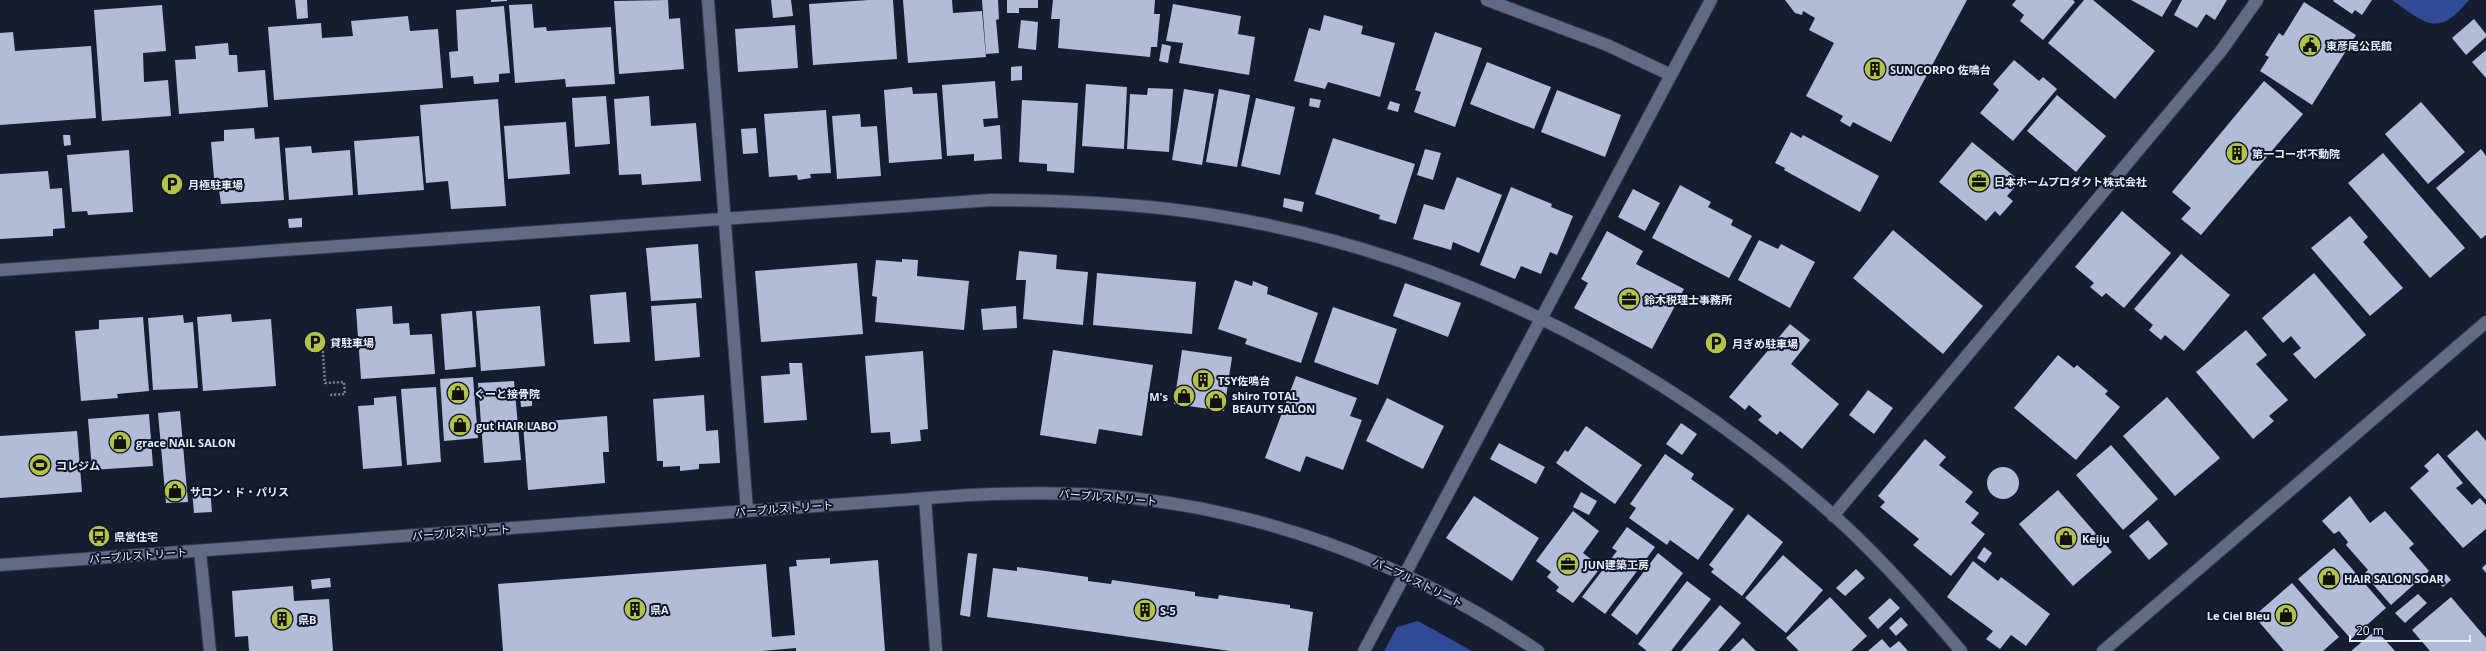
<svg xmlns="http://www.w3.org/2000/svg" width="2486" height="651" font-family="'Open Sans','Noto Sans JP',sans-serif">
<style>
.forest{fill:#304a95}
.building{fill:#b1bdd8}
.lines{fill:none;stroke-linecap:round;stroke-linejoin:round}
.minor-casing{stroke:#353a4a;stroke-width:14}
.path{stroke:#7a8293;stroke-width:2.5;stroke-dasharray:2 2;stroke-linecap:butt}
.minor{stroke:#616c84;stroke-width:12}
.labels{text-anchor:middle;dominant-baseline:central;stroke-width:4;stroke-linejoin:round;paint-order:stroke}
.poi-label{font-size:11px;font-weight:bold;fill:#e6edfb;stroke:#0c1427;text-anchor:start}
.street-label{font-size:11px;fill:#e6edfb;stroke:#0c1427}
</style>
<rect width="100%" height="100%" fill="#151d31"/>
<path class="forest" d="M2392,0H2469C2438,38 2426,24 2392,0Z
M1418,621L1472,651H1384L1397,627Z"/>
<path class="building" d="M295,0H307L308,18L297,19Z
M491,0H507V1L491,2Z
M668,0L669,19L680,18L684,69L619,74L614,1Z
M771,0H791L793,16L773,18Z
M869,0H893L897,59L813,65L809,4Z
M903,0H952L953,13L982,11L986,57L908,63Z
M982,0H998L999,19L996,20L999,53L986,54Z
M1007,0H1038V8H1019V13H1007Z
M1053,0H1155L1154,14H1160L1157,47H1151L1150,57L1058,48L1060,19H1051Z
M1785,0H1967L1891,142L1853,122L1850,127L1840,121L1843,116L1806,96L1834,43L1809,30L1815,18L1803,11L1802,15L1795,13Z
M2016,0H2073L2075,2L2043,40L2020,21L2024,15L2012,5Z
M2084,0H2093L2155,51L2115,99L2048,43Z
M2131,0H2172L2162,17Z
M2182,0H2227L2215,20L2206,14L2197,28L2174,15Z
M2334,0H2372L2362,15L2355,10L2352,14L2333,1Z
M2304,2L2356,35L2312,105L2260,71L2269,57L2265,55L2279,33L2283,36Z
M532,4L534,28L546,27L547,31L611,27L615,84L566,87L565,79L515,83L509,5Z
M1173,4L1241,16L1238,34L1255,37L1249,75L1179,63L1183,43L1166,41Z
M162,5L166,51L143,53L144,82L168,80L171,116L102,121L94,10Z
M504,6L510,73L499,74V82L474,84L473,76L451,78L449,52L458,51L456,10Z
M1324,15L1363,26L1361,34L1395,43L1380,97L1328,82L1325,89L1294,81L1309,28L1320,31Z
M408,16L410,31L438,29L443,88L274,100L268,27L321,23L322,38L353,36L351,21Z
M2474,19L2486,34V37L2466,55L2452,38Z
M1021,20L1038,22L1036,50L1018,48Z
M795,25L798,68L738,72L735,29Z
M13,32L15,51L91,46L96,118L0,125V33Z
M1435,32L1482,48L1455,127L1414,112L1421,92L1415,90Z
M228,43L229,55H237L238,72L265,70L268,107L179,114L175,60L196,59L195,46Z
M1162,44L1171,46L1168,63L1159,61Z
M2486,50V78L2472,62Z
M2014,60L2039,81L2043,77L2057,89L2013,141L1980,113L1999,90L1993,84Z
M1487,62L1551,87L1534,129L1470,104Z
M1022,66V80L1011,81V67Z
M995,81L998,118L983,119L984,127L1000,125L1002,159L974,161V154L947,156L942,85Z
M2264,81L2303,114L2201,235L2181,219L2191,208L2172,192Z
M1086,84L1127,87L1124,149L1082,146Z
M912,87L913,94L937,93L942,159L889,163L884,90Z
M1148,88L1173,89L1169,152L1127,149L1130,94L1147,95Z
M1184,89L1214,94L1202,165L1172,160Z
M1219,89L1250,95L1237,167L1206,162Z
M1557,90L1621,115L1605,157L1541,132Z
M2057,95L2106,136L2076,172L2027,131Z
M606,96L610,144L575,147L572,98Z
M649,96L651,126L696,123L701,181L642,185L641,174L619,175L614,99Z
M1256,98L1295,107L1280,175L1241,166Z
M1310,98L1321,100L1319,108L1309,106Z
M498,99L506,206L451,209L448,181L426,183L420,105Z
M1022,100L1078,103L1074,173L1047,171V164L1019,162Z
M1390,101L1400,104L1398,112L1387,109Z
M2421,102L2465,152L2428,184L2385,134Z
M826,110L831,173L810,174L811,178L798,180L797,175L769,177L764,114Z
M860,114L861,127L877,126L881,176L837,179L832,116Z
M566,122L570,174L508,179L504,126Z
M254,128L255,139L279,137L284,200L221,204L219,190H215L211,142L224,141V130Z
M756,128L758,153L743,154L741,129Z
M1791,132L1801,138L1803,135L1879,176L1860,212L1784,170L1785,168L1775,163Z
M63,135H70L71,145L64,146Z
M419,136L424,190L358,195L354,141Z
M1333,138L1415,164L1396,224L1379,219L1380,215L1315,194Z
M1972,142L2020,181L2007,196L2013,201L2000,216L1995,211L1986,221L1939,182Z
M311,146L312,153L350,150L353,195L289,200L285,148Z
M1425,149L1441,153L1433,180L1417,175Z
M2481,149L2486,156V235L2481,239L2436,188Z
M129,150L133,212L88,215L87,211L72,212L67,155Z
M2383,153L2465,248L2430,278L2348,183Z
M48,171L50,189L62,188L65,228L53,229V236L0,239V174Z
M1457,177L1502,195L1479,253L1453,242L1451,250L1413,239L1424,204L1444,210Z
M1680,185L1711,202L1708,207L1733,220L1731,225L1752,236L1729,278L1652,238Z
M1511,187L1552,204L1551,207L1573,216L1557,255L1550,252L1541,274L1521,266L1515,279L1480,265Z
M1633,189L1660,203L1645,231L1618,217Z
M1284,198L1304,202L1302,212L1283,207Z
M2122,211L2171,253L2124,308L2106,293L2102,297L2090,287L2094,283L2075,267Z
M2350,216L2368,237L2363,242L2403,288L2370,316L2311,248Z
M302,218V227L289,228L288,219Z
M1893,230L1983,306L1943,354L1853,278Z
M1607,231L1643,251L1636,264L1684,289L1652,349L1574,308L1588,283L1581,279Z
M1759,240L1778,249L1781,244L1815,262L1790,308L1738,280Z
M698,244L702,298L651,301L646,248Z
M1019,251L1057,255L1056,269L1088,272L1083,325L1023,319L1026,280H1016Z
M2181,254L2230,295L2184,351L2165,335L2161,340L2149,330L2153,325L2134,309Z
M902,259L918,260L917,276L969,281L964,330L875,322L877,297L872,296L876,260L902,262Z
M857,263L863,334L761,342L755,271Z
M1097,273L1196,282L1192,334L1093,325Z
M2314,273L2366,335L2315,379L2293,354L2301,348L2291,336L2283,343L2262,318Z
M1235,280L1252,286L1253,281L1268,287L1267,294L1318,313L1301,363L1245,344L1247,339L1218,329Z
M1405,283L1461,303L1448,337L1393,316Z
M626,292L630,342L594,344L590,295Z
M696,303L700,357L655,361L651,306Z
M392,306L393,324L409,323L410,335L432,334L435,374L361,379L356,309Z
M540,306L545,366L481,371L476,311Z
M1016,306L1017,328L983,330L981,309Z
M1333,307L1397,329L1378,385L1314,362Z
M472,311L476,367L445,370L441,314Z
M231,314L232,322L271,319L276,386L203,391L197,317Z
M183,315L184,323L193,322L198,388L153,390L148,318Z
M143,317L149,391L117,394L118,398L81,401L75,331L99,329V320Z
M1790,324L1810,340L1791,364L1839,404L1802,449L1780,431L1777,435L1758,420L1762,416L1749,405L1745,410L1729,397Z
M2246,330L2267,355L2256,364L2288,400L2269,416L2274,421L2253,439L2196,372Z
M1053,350L1153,365L1142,436L1099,429L1096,444L1040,435Z
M1182,350L1232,357L1224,411L1174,404Z
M923,351L928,429L920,430L921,441L891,444L890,432L871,433L865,356Z
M2058,355L2074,368L2077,365L2108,391L2105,394L2120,407L2076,460L2014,408Z
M789,363H802L807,420L764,423L761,376L790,374Z
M1296,376L1357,398L1350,416L1362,420L1343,470L1306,456L1300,472L1265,458Z
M473,377L478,438L444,441L440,379Z
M514,381L521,460L484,463L478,383Z
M436,387L441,462L407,465L401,389Z
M1868,390L1893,408L1874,434L1849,415Z
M704,395L706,431L718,430L720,463L699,464V469L680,471V466L663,467V461H657L653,399Z
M396,396L402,466L363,469L358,406L374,405V398Z
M520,397H532V406L521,407Z
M2167,397L2220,458L2175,496L2123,436Z
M1387,398L1444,426L1423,469L1366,441Z
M180,411L188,502L166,503L158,413Z
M149,414L153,466L92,470L88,419Z
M607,416L609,452H603L605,483L528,490L523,423Z
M1681,423L1697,434L1682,455L1666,444Z
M1586,426L1642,465L1615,504L1556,463L1565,450L1568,452Z
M2477,430L2486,441V500L2447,456Z
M77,431L82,492L0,498V436Z
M1925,439L1946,457L1939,465L1973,492L1965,502L1979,513L1971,523L1985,534L1951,576L1913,545L1919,539L1880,507L1885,502L1878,496Z
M1499,443L1545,467L1536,484L1490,459Z
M2111,445L2158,499L2123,530L2076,475Z
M2438,453L2463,483L2456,488L2472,505L2480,498L2486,505V529L2463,548L2410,488L2429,471L2424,466Z
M1665,454L1694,474L1691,479L1734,509L1698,560L1670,540L1667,545L1629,518L1636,508L1630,504Z
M1987 483a16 16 0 1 1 32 0a16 16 0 1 1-32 0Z
M210,489L212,512L194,513L192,490Z
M2058,490L2112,552L2073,586L2019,524Z
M1581,492L1597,501L1589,515L1573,507Z
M1474,496L1539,538L1512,581L1446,538Z
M2350,496L2370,523L2385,511L2414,544L2409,548L2429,571L2391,605L2364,574L2368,570L2346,545L2348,542L2339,531L2334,534L2322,521Z
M1573,511L1599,531L1583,553L1601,567L1573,603L1556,591L1559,587L1547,577L1551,572L1536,561Z
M1748,514L1783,542L1742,596L1711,572L1714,569L1709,565Z
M2148,520L2168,544L2149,560L2129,536Z
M1627,527L1655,547L1605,614L1582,597L1617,551L1612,548Z
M1984,547L1992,553L1985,563L1977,558Z
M2334,548L2386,608L2351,639L2298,579Z
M968,553L977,554L970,617L960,615Z
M1658,553L1683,573L1637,635L1611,615Z
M1783,555L1823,590L1786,633L1745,598Z
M830,558V564L878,560L885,651H796V648L761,651H503L498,584L766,564L772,637L795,635L789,567L797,566L796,560Z
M1973,561L1998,581L2001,577L2050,614L2026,646L2011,635L2000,649L1986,639L1993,631L1947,597Z
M2486,564V573L2482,568Z
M1017,567L1088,577V581L1111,584L1112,580L1195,592V596L1218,599L1219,595L1290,605V608L1313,612L1308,651H1230L987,617L993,568L1017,571Z
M1856,569L1865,578L1845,596L1836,588Z
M2446,574L2451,580L2443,587L2437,581Z
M330,578L331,587L312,589L311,580Z
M1687,581L1711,599L1671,651H1647L1638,644Z
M2292,583L2339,637L2323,651H2284L2254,616Z
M293,586L294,601L329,599L333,651H249L248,636L235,637L232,591Z
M2418,594L2427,603L2405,623L2395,613Z
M1830,597L1867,636L1851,651H1799L1786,638Z
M2451,597L2486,638V651H2430L2412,630Z
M1890,598L1900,608L1878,629L1868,618Z
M1720,605L1741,623L1718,651H1681Z
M1901,617L1908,625L1896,636L1889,628Z
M2376,630L2395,651H2351Z
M1743,638L1756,651H1730Z
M1882,639L1890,648L1899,641L1908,651H1868Z"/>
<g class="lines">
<g class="minor-casing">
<path id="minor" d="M708,0L747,511
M1487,0L1607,45L1671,75
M0,270L991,200C1065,200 1139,203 1213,215C1434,250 1640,350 1810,495C1866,541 1914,596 1961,651
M925,498L936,651
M1833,516L2221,51L2257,0
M200,551L210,651
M0,565L969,495C1012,493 1055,492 1098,495C1257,506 1407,562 1538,651
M1364,651L1711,0
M2103,651L2486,322"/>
</g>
<path class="path" d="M322,339L325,383L344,382L345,394L330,395"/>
<use href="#minor" class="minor"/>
</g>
<defs>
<g id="civic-disc" transform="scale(1.15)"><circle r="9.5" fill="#b5c249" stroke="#0c1427"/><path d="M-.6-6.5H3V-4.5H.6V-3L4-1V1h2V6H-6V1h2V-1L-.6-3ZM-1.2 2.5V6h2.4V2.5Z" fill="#111"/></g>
<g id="building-disc" transform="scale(1.15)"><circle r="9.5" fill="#b5c249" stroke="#0c1427"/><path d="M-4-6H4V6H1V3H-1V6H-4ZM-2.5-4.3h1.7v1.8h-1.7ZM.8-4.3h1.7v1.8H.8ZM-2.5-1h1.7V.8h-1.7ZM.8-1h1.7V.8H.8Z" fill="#111"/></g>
<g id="office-disc" transform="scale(1.15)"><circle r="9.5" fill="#b5c249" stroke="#0c1427"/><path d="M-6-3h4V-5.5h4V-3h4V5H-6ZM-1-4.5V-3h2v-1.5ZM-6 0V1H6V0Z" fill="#111"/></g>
<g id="parking-disc" transform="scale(1.15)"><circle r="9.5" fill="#b5c249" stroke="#0c1427"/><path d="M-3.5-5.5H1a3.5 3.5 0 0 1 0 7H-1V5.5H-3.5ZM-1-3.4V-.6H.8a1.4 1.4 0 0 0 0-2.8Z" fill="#111"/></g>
<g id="shop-disc" transform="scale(1.15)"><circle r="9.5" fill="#b5c249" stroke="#0c1427"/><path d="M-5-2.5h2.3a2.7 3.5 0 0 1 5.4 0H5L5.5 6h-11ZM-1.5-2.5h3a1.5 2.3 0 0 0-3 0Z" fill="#111"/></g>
<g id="stadium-disc" transform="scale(1.15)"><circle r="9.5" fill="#b5c249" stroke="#0c1427"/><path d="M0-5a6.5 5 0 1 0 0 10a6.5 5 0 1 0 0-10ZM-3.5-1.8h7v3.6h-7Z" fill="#111"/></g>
<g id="bus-disc" transform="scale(1.15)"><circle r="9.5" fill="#b5c249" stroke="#0c1427"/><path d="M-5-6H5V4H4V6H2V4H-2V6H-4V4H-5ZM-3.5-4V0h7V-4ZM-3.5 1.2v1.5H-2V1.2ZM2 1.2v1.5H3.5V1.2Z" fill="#111"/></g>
</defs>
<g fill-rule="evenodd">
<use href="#civic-disc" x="2310" y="45"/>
<use href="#building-disc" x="1875" y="69"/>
<use href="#building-disc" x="2237" y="153"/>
<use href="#office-disc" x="1979" y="181"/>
<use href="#parking-disc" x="172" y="184"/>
<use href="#office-disc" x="1629" y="299"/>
<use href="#parking-disc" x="315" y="342"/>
<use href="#parking-disc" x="1716" y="343"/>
<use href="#building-disc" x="1203" y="380"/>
<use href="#shop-disc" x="458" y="393"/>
<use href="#shop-disc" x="1184" y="396"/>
<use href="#shop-disc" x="1216" y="401"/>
<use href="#shop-disc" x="460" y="425"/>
<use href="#shop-disc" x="120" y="442"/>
<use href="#stadium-disc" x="40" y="465"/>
<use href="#shop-disc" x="175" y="491"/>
<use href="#bus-disc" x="99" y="536"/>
<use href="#shop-disc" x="2066" y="538"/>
<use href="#office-disc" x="1568" y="564"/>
<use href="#shop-disc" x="2329" y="578"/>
<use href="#building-disc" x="635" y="609"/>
<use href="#building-disc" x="1145" y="610"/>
<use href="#shop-disc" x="2286" y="615"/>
<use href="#building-disc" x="282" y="619"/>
</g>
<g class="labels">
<g class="poi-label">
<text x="2326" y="45">東彦尾公民館</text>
<text x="1890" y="69">SUN CORPO 佐鳴台</text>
<text x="2252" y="153">第一コーポ不動院</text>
<text x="1994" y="181">日本ホームプロダクト株式会社</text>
<text x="188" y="184">月極駐車場</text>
<text x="1644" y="299">鈴木税理士事務所</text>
<text x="330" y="342">貸駐車場</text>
<text x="1732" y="343">月ぎめ駐車場</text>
<text x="1218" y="380">TSY佐鳴台</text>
<text x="474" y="393">ぐーと接骨院</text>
<text x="1232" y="395">shiro TOTAL<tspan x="1232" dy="13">BEAUTY SALON</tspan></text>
<text x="1168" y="396" text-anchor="end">M's</text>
<text x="476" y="425">gut HAIR LABO</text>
<text x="136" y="442">grace NAIL SALON</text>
<text x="56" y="465">コレジム</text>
<text x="190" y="491">サロン・ド・パリス</text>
<text x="114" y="536">県営住宅</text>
<text x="2082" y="538">Keiju</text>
<text x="1584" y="564">JUN建築工房</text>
<text x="2344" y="578">HAIR SALON SOAR</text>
<text x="650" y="609">県A</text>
<text x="1160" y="610">S-5</text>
<text x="2270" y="615" text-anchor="end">Le Ciel Bleu</text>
<text x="298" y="619">県B</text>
</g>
<g class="street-label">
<text transform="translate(1108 497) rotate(5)">パープルストリート</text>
<text transform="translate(784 508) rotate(-4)">パープルストリート</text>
<text transform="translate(461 532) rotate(-4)">パープルストリート</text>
<text transform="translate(138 555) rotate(-4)">パープルストリート</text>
<text transform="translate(1418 582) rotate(26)">パープルストリート</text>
</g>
</g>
<path d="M2350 635v6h120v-6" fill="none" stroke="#e6edfb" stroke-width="2"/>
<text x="2356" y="635" font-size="12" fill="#e6edfb" stroke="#0c1427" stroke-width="3" paint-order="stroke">20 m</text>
</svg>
